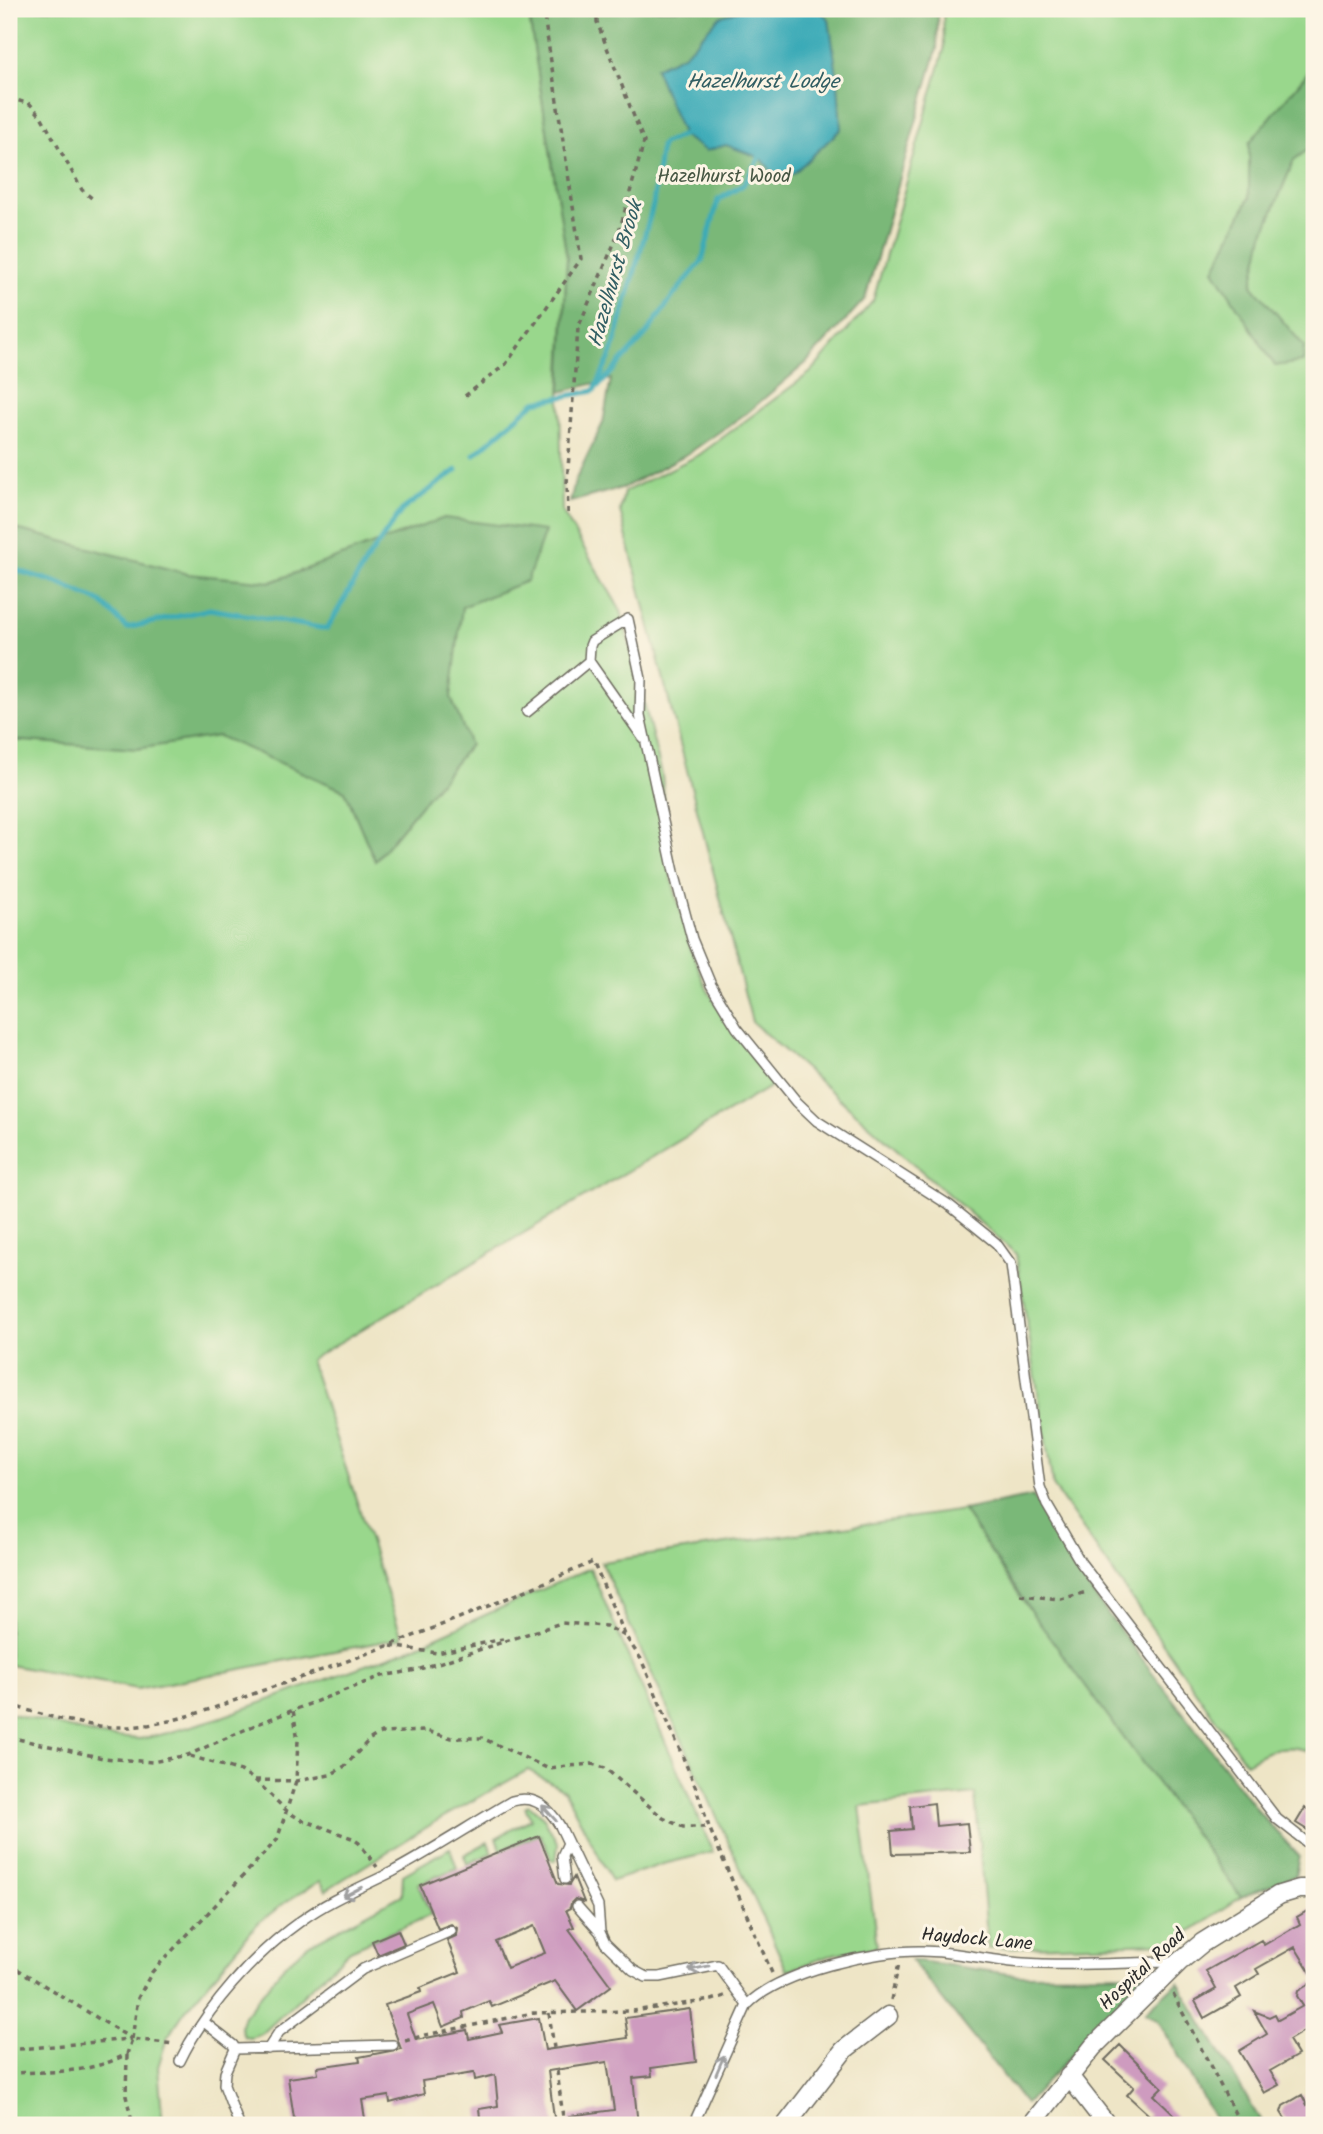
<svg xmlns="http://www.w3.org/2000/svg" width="1323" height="2134" font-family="Kalam,sans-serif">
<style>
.green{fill:#99d78c;stroke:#62815c;stroke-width:2}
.forest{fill:#7ab878;stroke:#527252;stroke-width:2}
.water{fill:#3aaab7;stroke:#326a71;stroke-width:2}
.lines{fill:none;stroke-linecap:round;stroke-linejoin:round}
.stream{stroke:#3aaab7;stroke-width:5}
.building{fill:#ce9bbf;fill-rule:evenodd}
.service-casing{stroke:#6f6c61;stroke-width:12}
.minor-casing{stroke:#6f6c61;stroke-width:21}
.path{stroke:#6f6c61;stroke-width:3.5;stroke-dasharray:5 5;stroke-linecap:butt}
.service{stroke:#fff;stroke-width:9}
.minor{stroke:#fff;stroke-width:18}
.oneway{stroke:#a0a0a0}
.labels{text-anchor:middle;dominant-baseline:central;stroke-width:6;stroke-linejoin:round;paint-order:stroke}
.park-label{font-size:19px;fill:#465643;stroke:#fcf5e5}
.street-label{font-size:19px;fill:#2b2b2b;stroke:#fcf5e5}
.water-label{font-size:21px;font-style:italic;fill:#315e63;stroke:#fcf5e5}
</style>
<rect width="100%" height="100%" fill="#fcf5e5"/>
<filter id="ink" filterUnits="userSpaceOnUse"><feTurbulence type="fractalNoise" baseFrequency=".0143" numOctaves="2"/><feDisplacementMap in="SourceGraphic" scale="14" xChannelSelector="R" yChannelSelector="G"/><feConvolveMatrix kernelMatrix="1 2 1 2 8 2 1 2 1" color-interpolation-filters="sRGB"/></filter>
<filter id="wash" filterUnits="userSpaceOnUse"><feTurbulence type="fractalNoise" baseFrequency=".00686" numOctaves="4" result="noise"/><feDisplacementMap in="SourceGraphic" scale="28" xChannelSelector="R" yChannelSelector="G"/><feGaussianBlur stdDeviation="1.57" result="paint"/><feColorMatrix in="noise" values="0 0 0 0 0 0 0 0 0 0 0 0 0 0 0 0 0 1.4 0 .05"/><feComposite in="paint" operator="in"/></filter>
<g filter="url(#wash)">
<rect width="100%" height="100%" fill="#eee5c6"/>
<path class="green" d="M9,9H528L567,258L560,393L562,511L621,611L662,775L670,872L692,953L707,989L729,1025L770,1075L773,1085L310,1360L402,1638L137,1689L9,1665Z
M943,9H1314V1753C1286,1742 1271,1748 1246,1763L1053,1486L1016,1254L752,1022L620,511L624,492L699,455L811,372L873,301L944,50Z
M963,1510L1022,1599L1241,1897L1177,1940L1167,1943L988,1948L975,1794L860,1806L877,1947L834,1954L787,1971L601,1562Z
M590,1568L713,1852L663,1864L612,1881L564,1790L528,1770L440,1819L326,1890L320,1881L287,1901L258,1923L185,2011L167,2038L158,2067L163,2125H9V1713L100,1736L140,1739L168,1733L219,1718L407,1650Z
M529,1805L544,1818L558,1844L556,1861H552L540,1834L501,1850L496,1838L531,1819L525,1807Z
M488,1842L492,1853L467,1864L464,1855Z
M450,1848L457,1868L418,1884L431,1915L350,1950L262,2034L251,2038L245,2037C239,2030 241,2024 244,2016L284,1966L308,1945L402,1895L403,1875Z"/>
<path class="forest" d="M528,9H938L937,49L865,299L806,363L748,412L689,453L625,487L570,502L575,481L603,423L611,379L561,392L567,258Z
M1314,65V145L1294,160L1263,235L1252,285L1304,346L1303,362L1275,366L1214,270L1249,198V143Z
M444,518L545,531L527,581L462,607L451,697L470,745L375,861L345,791L218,736L137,749L9,740V527L188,574L271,582Z
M1033,1496L1073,1568L1257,1810L1299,1856L1295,1876L1241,1897L1032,1613L963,1510Z
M911,1960L1018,1975L1146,1974L1026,2104Z
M1178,1982L1263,2125H1218L1158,2020L1145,2012Z"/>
<path class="water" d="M742,9H817L829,19L838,81L841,129L793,174L772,172L761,158L726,145L706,151L683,136L655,68L685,54L719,17Z"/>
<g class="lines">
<path class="stream" d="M599,386L645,336L673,296L702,261L718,200L743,185L763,151
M474,455L535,402L594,391L612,353L653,205L661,145L689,132
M9,568L58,583L101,602L127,628L210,609L327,629L367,560L402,510L457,470"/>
</g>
<g id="blocks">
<path class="building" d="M934,1803L936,1826L967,1823L970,1852L893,1854L891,1831L912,1829L910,1806Z
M1305,1808L1314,1814V1834L1296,1823Z
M539,1836L558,1884L569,1885L574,1877L584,1902L575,1899L571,1903L570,1908L566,1910L574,1927L569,1929L611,1986L577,2011L555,1981L492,2007L489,2001L463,2012L464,2018L443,2027L434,2004L407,2014L416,2040L467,2030L469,2039L502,2032L499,2025L539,2018L545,2050L628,2038L625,2018L690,2009L696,2062L651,2068L652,2076L633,2078L638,2125H570L569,2116L614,2110L607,2062L548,2071L555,2125H481L479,2109L498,2106L495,2075L475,2080L474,2073L422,2081L424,2094L390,2103L389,2096L362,2100L366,2125H295L288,2078L318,2074L317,2067L360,2061L359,2057L401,2049L385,2005L421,1992L420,1988L460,1972L447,1940L456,1936L457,1928L451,1924L438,1929L420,1885ZM534,1926L545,1953L507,1968L496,1942Z
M1314,1907V1978L1295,1947L1256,1969L1259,1974L1236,1988L1241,1997L1204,2018L1195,2001L1216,1989L1206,1971L1261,1940L1264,1945L1300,1924L1297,1917Z
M398,1930L404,1944L378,1955L372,1941Z
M1314,1981V2025L1289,2040L1298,2055L1270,2071L1279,2085L1264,2093L1239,2051L1267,2034L1254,2011L1269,2017L1275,2014L1278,2020L1303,2006L1297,1996L1298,1991Z
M1120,2045L1162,2087L1154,2095L1176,2116L1168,2125H1140L1149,2115L1127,2095L1134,2087L1105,2060Z
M1302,2095L1307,2105L1314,2101V2120L1306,2125H1289L1281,2112L1283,2106Z"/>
</g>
</g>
<g filter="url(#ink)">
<use href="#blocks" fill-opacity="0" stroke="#6f6c61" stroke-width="2"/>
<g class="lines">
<g class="service-casing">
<path id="service" d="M589,661L643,738
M527,712L589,661L590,646L592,641L628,619L641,679L640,715L674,872L692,939L711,985L737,1028L797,1102L817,1121L949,1205L996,1243L1011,1264L1040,1487L1047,1505L1081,1563L1277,1819L1314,1848
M565,1879L562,1856L568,1843
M577,1906L600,1932
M204,2022L233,2045L235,2049
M235,2049L393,2045
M235,2049L225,2072L224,2085L239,2125
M268,2049L279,2032L363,1969L451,1931
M180,2061C205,2009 255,1953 302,1920C329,1900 362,1887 392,1872C433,1850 472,1824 512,1801C535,1794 549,1808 560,1826L598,1906L600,1932L605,1943L633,1970L646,1977H660L718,1965L747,2005
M693,2125L747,2005C781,1971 875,1950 922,1951C956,1951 989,1961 1023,1963C1074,1967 1126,1962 1177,1962"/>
</g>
<g class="minor-casing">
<path id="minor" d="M1069,2076L1107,2125
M786,2125L844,2050L888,2016
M1031,2125L1093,2047L1179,1962L1202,1943L1279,1895L1299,1889H1314"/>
</g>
<path class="path" d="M9,98L30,104L41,116L82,190L93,199
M465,396L506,364L581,259L543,9
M568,513L567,483L578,328L619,232L644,142L597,22V9
M1020,1595L1061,1599L1087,1592
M391,1646L437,1653L503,1639
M9,1705C46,1715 84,1728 123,1727C172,1726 221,1705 267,1689C378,1652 486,1608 593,1562L626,1637L641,1659L696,1788L709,1827L772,1973
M9,1737L103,1758L152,1762L188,1755L260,1723L382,1676L417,1670L561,1623L606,1626L625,1636
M190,1756L241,1771L255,1780L288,1812L300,1819L352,1838L359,1843L377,1867
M255,1780L296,1781L330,1775L345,1766L370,1739L381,1733L426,1731L452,1738H482L547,1768L592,1764L605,1768L663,1818L683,1827H708
M9,1964L132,2039
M1173,1994L1241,2125
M891,2000L899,1963
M549,2013L554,2048
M132,2039L138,1998L152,1972L277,1840L296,1781L298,1740L293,1710
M405,2041L425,2035L533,2013L633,2011L712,2000L725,1996
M9,2050L130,2039
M127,2055L126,2096L133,2125
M557,2071L564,2125
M9,2073C53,2071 86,2075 127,2054L132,2039L174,2044"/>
<use href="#service" class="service"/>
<use href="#minor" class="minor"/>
</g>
<defs><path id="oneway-shaft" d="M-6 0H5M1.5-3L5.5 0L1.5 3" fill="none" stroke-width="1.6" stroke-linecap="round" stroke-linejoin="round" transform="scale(1.75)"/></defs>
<g class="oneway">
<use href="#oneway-shaft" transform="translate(549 1813) rotate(-132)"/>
<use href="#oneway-shaft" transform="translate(352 1892) rotate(153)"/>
<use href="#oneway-shaft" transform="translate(699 1968) rotate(168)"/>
<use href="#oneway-shaft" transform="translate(720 2065) rotate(-67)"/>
</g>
</g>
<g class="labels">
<g class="park-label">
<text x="724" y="177">Hazelhurst Wood</text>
</g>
<g class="street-label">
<text transform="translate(977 1940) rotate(5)">Haydock Lane</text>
<text transform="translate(1143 1970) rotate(-43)">Hospital Road</text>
</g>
<g class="water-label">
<text x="763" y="82">Hazelhurst Lodge</text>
<text transform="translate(616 274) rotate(-74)">Hazelhurst Brook</text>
</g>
</g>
<rect width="1323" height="2134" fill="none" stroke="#fcf5e5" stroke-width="35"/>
</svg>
